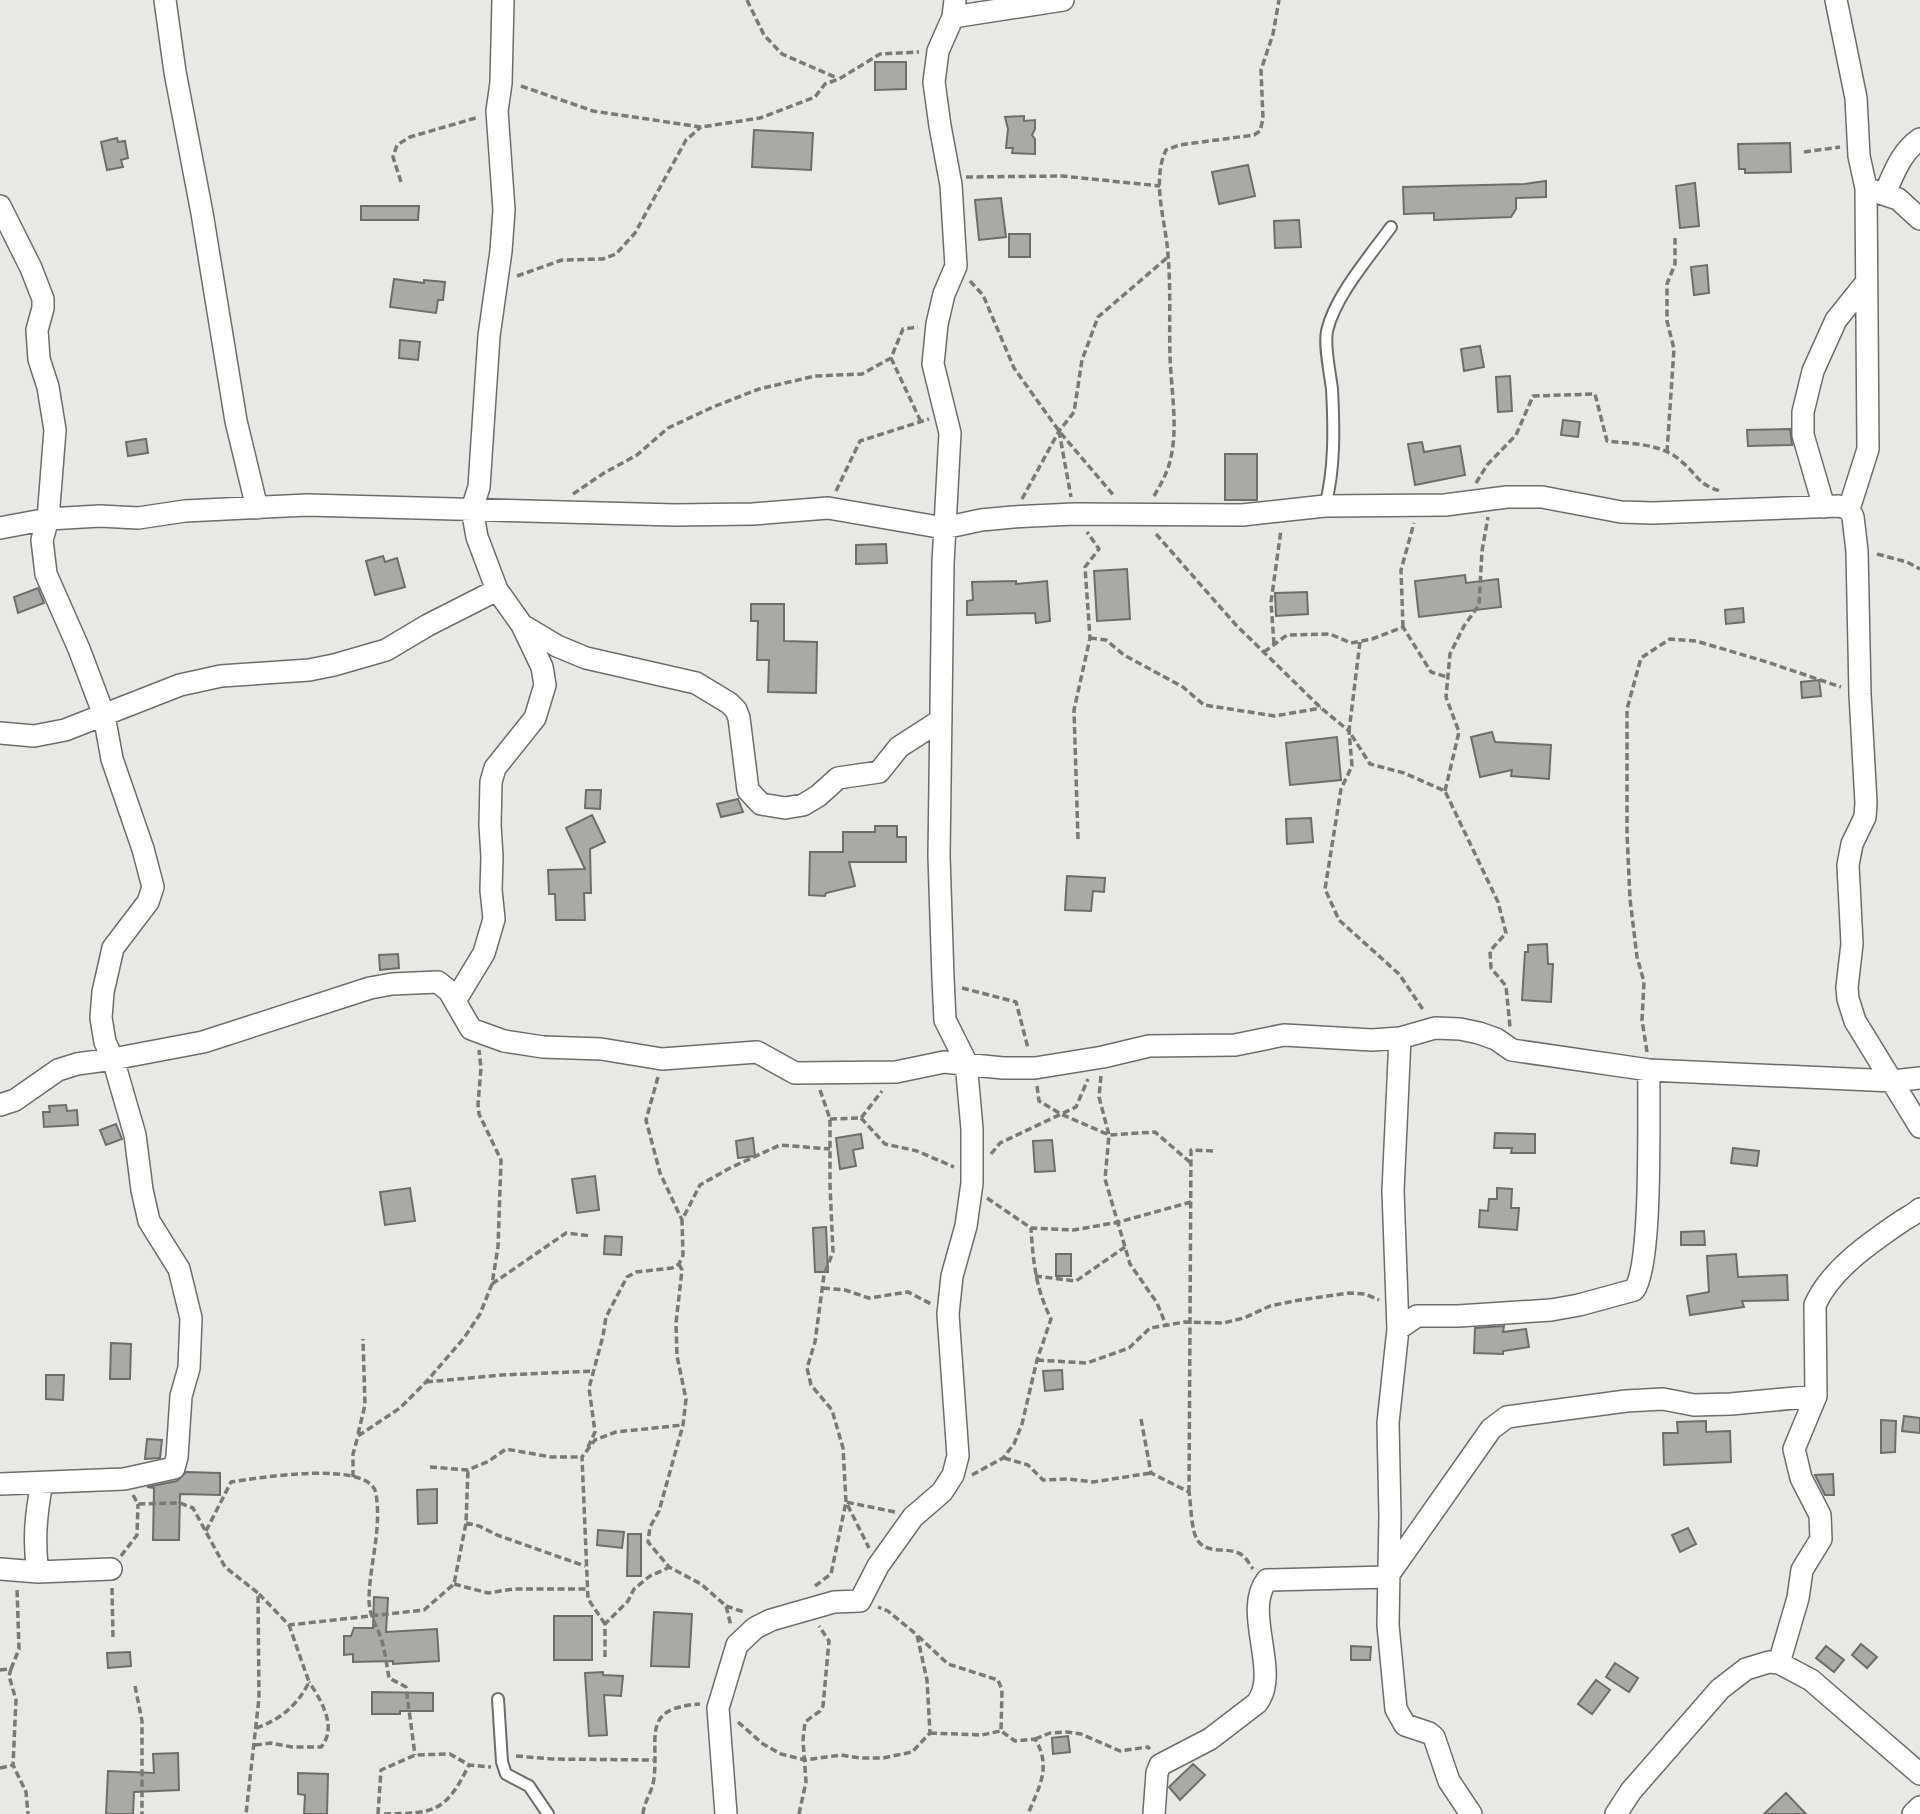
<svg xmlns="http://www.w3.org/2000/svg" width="1920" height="1814" font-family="'Varela Round',sans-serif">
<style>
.building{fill:#a9aaa7;stroke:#6d6e6b;stroke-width:2}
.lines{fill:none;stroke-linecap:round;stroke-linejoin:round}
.lane-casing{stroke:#6c6d6a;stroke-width:14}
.street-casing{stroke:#6c6d6a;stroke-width:24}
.path{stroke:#797977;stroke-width:3.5;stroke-dasharray:7 3.5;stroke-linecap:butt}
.lane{stroke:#fff;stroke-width:10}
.street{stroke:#fff;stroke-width:21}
</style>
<rect width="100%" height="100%" fill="#e8e8e5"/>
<path class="building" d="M875,62H906V89L875,90Z
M1024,116V121L1035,120V129L1032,135L1035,139V154L1012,153L1013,148H1006L1008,129L1005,117Z
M754,130L813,133L811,170L752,167Z
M117,138L118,142L125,141L128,158L121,160L123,167L107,170L101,142Z
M1790,143L1791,172L1745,173V169H1739L1738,144Z
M1248,165L1255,196L1219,204L1212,172Z
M1546,181V197L1516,198V209L1511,217L1434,220V213L1404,214L1403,187L1524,184Z
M1695,183L1699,226L1680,228L1676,186Z
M1001,198L1006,237L979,240L975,200Z
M361,206H419L418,220H361Z
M1299,220L1301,247L1275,248L1274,221Z
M1009,234H1030V257H1009Z
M1707,265L1709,293L1694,295L1691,267Z
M394,279L424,283V280L445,282L443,300H438L436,313L390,307Z
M400,340L420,342L418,360L399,358Z
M1480,346L1484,367L1464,371L1461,349Z
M1510,376L1512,411L1498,412L1496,377Z
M1563,420L1580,422L1578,437L1561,435Z
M1790,429L1792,445L1748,446L1747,430Z
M146,439L148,453L128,456L126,442Z
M1422,442L1424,452L1460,446L1465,475L1415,485L1408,444Z
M1225,454H1257V500H1225Z
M886,544L887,563L856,564V545Z
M383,556L385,562L397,558L405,587L375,595L366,561Z
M1127,569L1130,619L1097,621L1094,571Z
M1465,575L1466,583L1498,579L1501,607L1419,617L1415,581Z
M1016,581V584L1047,581L1050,621L1036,623L1035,613L967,615V601L973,600L972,582Z
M38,588L44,603L18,613L14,597Z
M1307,592L1308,614L1276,616L1275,593Z
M751,604H784V641L817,642L816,693L768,692L769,660H757L758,621H751Z
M1743,608L1744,622L1726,624L1725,610Z
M1819,680L1821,696L1802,698L1801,682Z
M1492,732L1495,742L1551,745L1549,779L1511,776L1512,770L1480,777L1471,737Z
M1337,737L1341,780L1290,785L1286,743Z
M586,790H601L600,809L585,808Z
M738,799L743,812L721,817L717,804Z
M592,815L605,842L590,849L591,893H584L585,920H556L555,894H549L548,870L585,869L566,828Z
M1311,818L1313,842L1287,844L1286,819Z
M875,826H897V837H906V862H849L855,886L826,893L825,896L809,895L810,852H843V832H875Z
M1067,876L1105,878L1104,892L1093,891L1091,911L1065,910Z
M1547,944L1548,964H1553L1551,1002L1522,1000L1525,952H1528V945Z
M398,954L399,968L380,970L379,955Z
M66,1105L67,1111L77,1110L78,1125L44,1127L43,1112H50L49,1106Z
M116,1124L122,1139L106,1145L100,1130Z
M1495,1133L1535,1134V1153H1511L1512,1148H1494Z
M861,1134L863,1148L853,1150L856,1166L840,1169L836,1138Z
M753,1138L755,1156L738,1158L736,1141Z
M1052,1140L1055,1171L1035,1172L1033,1141Z
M1733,1148L1759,1151L1757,1166L1731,1163Z
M595,1176L599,1210L577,1213L572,1179Z
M410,1188L415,1221L385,1225L380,1192Z
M1497,1188L1512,1189L1511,1208H1519L1517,1230L1479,1227L1480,1210L1488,1211L1489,1199H1497Z
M826,1227L828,1272H815L813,1228Z
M1704,1231L1705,1245H1681V1232Z
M605,1236L622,1237L621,1255L604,1254Z
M1056,1254H1071V1276H1056Z
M1736,1254L1738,1277L1787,1275L1788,1300L1742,1301L1744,1307L1690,1315L1687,1296L1709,1292L1707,1256Z
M1504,1326L1503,1332L1526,1329L1529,1347L1503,1351V1354L1474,1353L1475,1328Z
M111,1343L131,1344L130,1379H110Z
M1062,1370L1063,1389L1045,1391L1043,1371Z
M46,1375H64L63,1400L46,1399Z
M1904,1416L1920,1418V1433L1902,1431Z
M1881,1420L1896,1421L1895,1452L1881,1453Z
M1706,1421V1432L1730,1431L1731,1462L1664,1465L1663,1433H1678L1677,1422Z
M147,1439L162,1440L160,1458L145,1459Z
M186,1472L220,1473V1495L180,1494L179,1540H153L154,1488L147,1487L177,1481Z
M1833,1474L1834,1495H1825L1815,1475Z
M437,1489V1523L418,1524L417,1490Z
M1688,1528L1696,1544L1680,1552L1672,1535Z
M598,1530L624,1532L622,1548L597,1545Z
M628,1534H641V1576H627Z
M374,1597L388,1598L386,1632L437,1629L439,1661L393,1664V1661L353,1662V1654L344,1655V1636H351L354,1628H373Z
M654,1612L692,1614L689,1667L651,1666Z
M554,1616H592V1660H554Z
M1861,1644L1877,1657L1867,1668L1852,1655Z
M1351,1646L1371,1647L1370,1660H1351Z
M1826,1646L1844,1660L1834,1672L1816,1658Z
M130,1652L131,1666L108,1668L107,1653Z
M1615,1663L1638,1678L1629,1692L1606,1677Z
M603,1672V1675L623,1676L621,1696L604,1695L607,1735L589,1736L585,1673Z
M1596,1680L1610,1690L1592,1714L1578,1704Z
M372,1692L433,1693V1711H400V1714H372Z
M1068,1736L1070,1752L1053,1754L1052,1738Z
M178,1753L179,1790L134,1792L133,1814H106L108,1771L154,1773L153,1754Z
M1193,1764L1205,1775L1180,1800L1169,1787Z
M298,1773L328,1774L327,1814H304L305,1795L298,1794Z
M1786,1793L1806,1814H1764Z"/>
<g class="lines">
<g class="lane-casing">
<path id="lane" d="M1325,506C1335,470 1334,427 1332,389C1330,373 1324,346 1327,331C1335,296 1370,256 1391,227
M498,1699L502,1762L506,1774L529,1786L548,1814"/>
</g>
<g class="street-casing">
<path id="street" d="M165,0L175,72L202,213L236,421L257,508
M1836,0L1856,98L1859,156L1866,188L1868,449L1849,509L1853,517L1857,551L1860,694L1866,803L1865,817L1852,844L1848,865L1852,944L1847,987L1848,999L1855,1021L1920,1127
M953,17L1063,0
M1871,190L1898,199L1920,219
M1885,193C1894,173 1901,152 1920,139
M0,206L31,268L43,299V308L37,330L39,359L48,387L55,430L48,519L42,540L46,574L79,649L104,715L112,759L143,849L153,887L148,902L113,948L103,992L101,1018L105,1042L113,1059L135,1135L142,1190L149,1221L179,1269L191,1318L189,1368L181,1396L177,1457L174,1468L124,1479L0,1484
M1824,507L1803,435V412L1813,371L1836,320L1865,284
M0,528L48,519L100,516L138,518L185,511L307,505L675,515L753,514L828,508L944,528L981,520L1013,517L1074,514L1242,515L1325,506L1445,505L1507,497H1542L1621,512L1653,513L1839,506L1849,509
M497,590L522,625L557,646L586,658L696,683L729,703L736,710L739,718L748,790L761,804L785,808L803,805L818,796L838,778L879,772L899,747L941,720
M0,733L34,736L65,730L180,685L221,676L309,670L334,665L386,650L428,625L497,590L477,537L472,509L479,487L489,336L501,251L504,210L497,111L501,83L503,0
M455,1001L484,953L494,919L491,890L492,857L490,825L491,782L495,768L535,718L545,685L542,667L522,625
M0,1105L15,1100L58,1070L77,1064L113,1059L203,1042L370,988L392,984L438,982L449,991L471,1029L504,1041L543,1047L601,1049L662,1059L757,1052L795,1073L896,1072L944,1062L1003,1068H1035L1103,1057L1149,1046L1235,1045L1284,1035L1372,1040L1400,1038L1435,1028L1460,1029L1479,1033L1496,1039L1512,1050L1649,1070L1893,1081L1920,1078
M1398,1329L1393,1191L1400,1038
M0,1569L38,1572L111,1569
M38,1572C33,1541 36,1513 42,1483
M1387,1577L1491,1429L1507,1417L1626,1401L1663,1399L1694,1405L1731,1404L1816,1396
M1779,1663L1798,1598L1802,1570L1821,1539L1820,1515L1801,1478L1794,1449L1816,1396L1815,1305C1830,1270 1871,1242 1902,1221C1908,1217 1915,1214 1920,1209
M726,1814L718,1708L737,1645L755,1628L771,1620L834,1602L860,1601L878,1566L913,1517L942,1492L953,1475L958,1456L948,1314L952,1276L966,1226L972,1183V1129L966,1062L945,1020L943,978L939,856L943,563L950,433L933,364L937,324L944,294L956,266L951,185L940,126L934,82L938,51L953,17L955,0
M1154,1814L1157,1773L1160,1765L1210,1739L1257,1703C1281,1672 1242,1612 1267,1580L1387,1577
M1471,1814L1449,1781L1434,1737L1429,1733L1405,1725L1396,1709L1388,1625L1390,1516L1388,1423L1398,1329L1417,1316H1458L1551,1310L1579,1305L1634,1290C1653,1266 1648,1110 1649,1070
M1616,1814L1631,1791L1720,1689L1746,1669L1769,1662L1779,1663L1811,1680L1920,1774
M1913,1814L1920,1807"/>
</g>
<path class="path" d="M747,0L764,35L782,54L837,78
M521,86L593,111L701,127L760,118L815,97L825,84L839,79L880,54L919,52
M1804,152L1840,147
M966,177L1062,176L1160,186
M401,182L393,157L397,145L410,137L479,117
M517,276L562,260L603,259L616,254L635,233L686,140L701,127
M970,281L983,295L1014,368L1059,431L1115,497
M891,358L921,422
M1059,431L1071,497
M1667,452L1674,349L1667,321V284L1675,264V238
M1476,483L1487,465L1516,435L1533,396L1595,394L1607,441C1632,444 1661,443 1681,461C1698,475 1697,484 1720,491
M836,491L860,441L929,419
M573,494L604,473L637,455L668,428L713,407L759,389L815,376L862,374L891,358L903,329L918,327
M1154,496C1161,484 1168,472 1171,457C1178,425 1171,389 1170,356C1169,323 1171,288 1168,255C1166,221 1151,182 1166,150L1179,145L1254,135L1260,131L1263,119L1261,70L1273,34L1279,0
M1022,499L1059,431L1074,412L1082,360L1098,317L1168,257
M1156,534L1236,625L1321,708L1349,731L1352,766L1341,789L1325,889L1339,920L1399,974L1424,1011
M1877,554L1907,562L1920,569
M1403,627L1401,570L1414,523
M1090,638L1106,640L1124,655L1183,687L1204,705L1275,716L1321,708
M1360,642L1349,731L1370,764L1404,773L1445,791L1498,902L1506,933L1490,951L1491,968L1506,986L1510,1027
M1274,644L1271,602L1281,530
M1264,652L1287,635L1330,634L1351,643L1372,639L1403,627L1431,672L1447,677
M1445,791L1459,732L1446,697L1450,654L1464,626L1479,605L1482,551L1488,517
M1078,839L1074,710L1090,638L1085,567L1099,549L1087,532
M962,988L1016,1002L1028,1048
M1647,1052L1642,1020L1644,982L1637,957L1630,899L1627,833V709L1641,658L1670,639L1696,641L1767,662L1841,687
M1101,1076L1099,1097L1109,1135L1105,1179L1130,1264L1157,1303L1166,1325
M658,1077L646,1120L660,1173L682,1220
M1037,1086L1039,1101L1061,1114L1109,1135L1155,1132L1191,1163
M820,1090L830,1119V1185L833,1252L824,1275L815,1342L807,1368L811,1385L832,1410L843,1448L846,1502L869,1548
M861,1118L885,1144L917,1151L954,1167
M830,1119L861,1118L882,1091
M991,1154L1000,1143L1076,1107L1088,1079
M987,1198L1031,1228L1074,1230L1119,1222L1191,1202
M679,1264L682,1270L676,1323L677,1356L686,1399L683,1425L659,1511L650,1527L648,1542L669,1567L701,1584L726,1606L731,1626
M1035,1276L1076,1281L1125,1247
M492,1284L566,1233L591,1236
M823,1288L845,1290L869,1298L908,1292L931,1304
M1037,1360L1087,1363L1129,1348L1150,1328L1185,1322L1223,1323L1244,1318L1270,1306L1294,1301L1349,1293L1365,1294L1379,1300
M426,1382L502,1375L594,1371
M1141,1419L1151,1473L1189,1492C1191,1504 1191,1532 1198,1541C1209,1556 1231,1545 1243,1556C1247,1559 1250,1565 1253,1569
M358,1434L365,1405L363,1339
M588,1447L595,1432L589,1388L603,1336L606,1317L627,1277L636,1272L672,1268L679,1264L683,1255L682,1220L700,1185L730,1168L780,1145L830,1149
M1004,1458L1028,1465L1043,1480L1068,1479L1093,1482L1151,1473
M430,1467L468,1470L489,1461L506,1449L551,1457H582
M972,1475L1003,1458L1014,1444L1022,1424L1037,1360L1051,1319C1036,1289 1033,1262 1031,1228
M353,1477V1454L358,1436L400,1408L426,1382L464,1338L480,1314L492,1284L498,1247L501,1160L479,1114L478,1104L481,1068L479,1050
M1189,1492L1191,1150L1215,1151
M133,1495L138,1504L180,1503L193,1508L225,1567L258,1593L259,1698L246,1814
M466,1523L479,1526L497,1535L585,1566
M206,1531L231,1482C257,1478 371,1459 376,1494C382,1530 369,1566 369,1601C370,1619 377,1625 382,1641C385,1653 387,1666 389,1678L406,1687L415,1755
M121,1556L137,1535L138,1504
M454,1584L488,1593L513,1589H589
M815,1586L831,1574L846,1502L895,1512
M112,1588L113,1638
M259,1594L289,1625L424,1610L454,1584L466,1523L468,1470
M726,1606L744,1612
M605,1624L588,1599L582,1457L595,1440L616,1432L683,1425
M918,1636L948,1664L998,1680L1002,1690L1001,1731L1015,1741L1035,1739C1052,1767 1039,1787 1028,1814
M605,1657V1624L628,1601L634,1589L650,1576L668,1568
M11,1669L19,1649L17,1588
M0,1670L11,1669L9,1676L16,1700L13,1765L26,1792L28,1814
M135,1686L142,1721V1814
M738,1722L763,1744L781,1754L805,1760L841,1755L860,1758H883L912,1752L930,1733L927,1680L917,1635L888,1611L878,1607
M256,1728C280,1720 298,1705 309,1682L289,1625
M930,1733L982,1735L1000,1731
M1035,1739L1050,1733L1067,1732L1081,1734L1120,1751L1148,1747L1150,1749
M255,1745L271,1743L292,1747H321C338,1727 321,1700 309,1682
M516,1756L552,1759L653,1760
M0,1768L13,1765
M378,1814L381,1770L415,1755L450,1754L469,1765L491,1767
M384,1814C435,1813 445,1813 469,1765
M643,1814C644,1801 653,1791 654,1778C659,1737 640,1708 700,1704
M799,1814L806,1782L803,1740L805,1722L820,1711L823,1706L829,1641L819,1626"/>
<use href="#lane" class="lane"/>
<use href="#street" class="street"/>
</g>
</svg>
